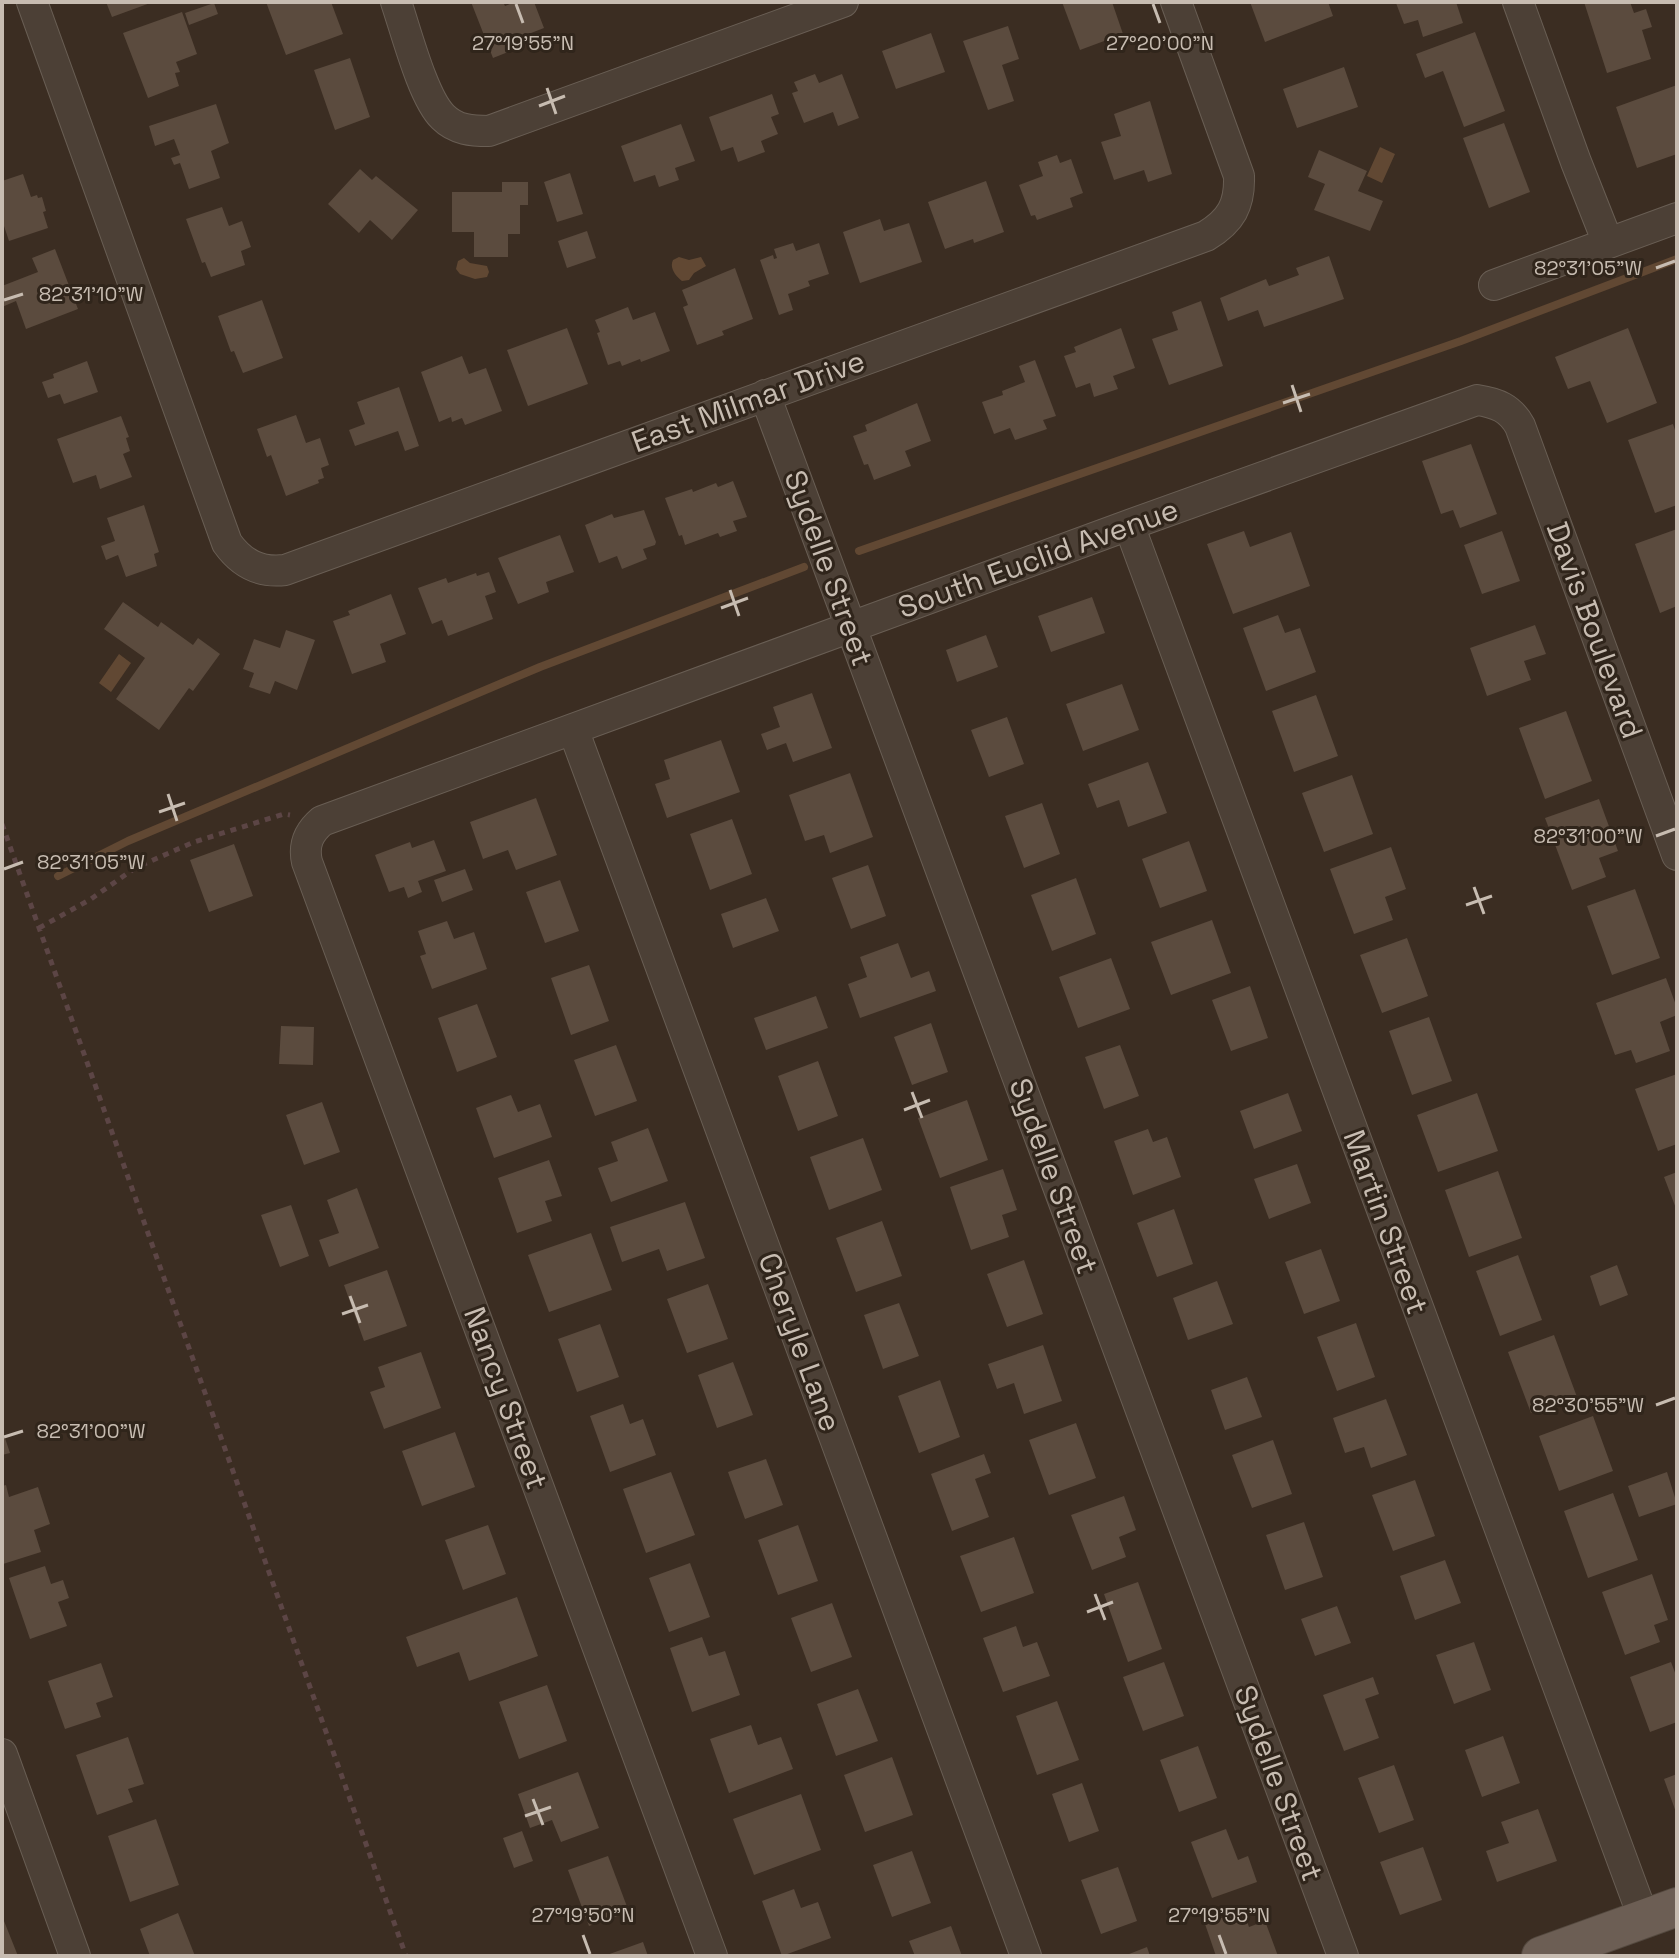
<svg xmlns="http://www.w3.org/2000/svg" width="1679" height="1958" font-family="'Space Grotesk',sans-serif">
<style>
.water{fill:#614833}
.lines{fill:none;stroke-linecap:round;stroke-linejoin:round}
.stream{stroke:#614833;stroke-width:8}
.building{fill:#5b4b3e}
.minor-casing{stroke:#695e54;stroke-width:32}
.major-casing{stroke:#54493f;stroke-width:40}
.path{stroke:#5c4545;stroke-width:5;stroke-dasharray:6 6;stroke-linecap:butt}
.minor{stroke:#4c4036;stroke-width:30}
.major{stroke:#6c5e54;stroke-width:38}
.ticks{fill:none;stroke:#c7bcb1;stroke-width:3}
.labels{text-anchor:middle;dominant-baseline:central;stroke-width:6;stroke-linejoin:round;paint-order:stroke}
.street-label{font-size:30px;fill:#c7bcb1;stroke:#30251b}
.ticks-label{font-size:20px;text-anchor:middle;fill:#c7bcb1;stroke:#30251b;stroke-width:6;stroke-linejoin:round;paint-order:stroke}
</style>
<rect width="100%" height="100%" fill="#3b2d22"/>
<path class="water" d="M1380,147L1395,154L1382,183L1367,176Z
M679,257L689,260L701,257L706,266L694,273L689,280L682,281C676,276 669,268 673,260Z
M464,258L470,263L487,266L489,272L487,277L475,279L460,274L456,269L458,261Z
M119,654L131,663L111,692L99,683Z"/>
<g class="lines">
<path class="stream" d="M859,551L1461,341L1677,259
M58,876L128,841L540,667L804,567"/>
</g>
<path class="building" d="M106,2H153L112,17Z
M266,2H331L343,34L286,55Z
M471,2H503L505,6L515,2H534L544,28L513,40L516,49L493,58Z
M1062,2H1112L1123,34L1080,50Z
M1250,2H1328L1333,16L1265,42Z
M1456,2L1463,23L1423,37L1418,20L1404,24L1396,3Z
M1584,2H1630L1634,13L1646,9L1652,27L1642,30L1651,59L1607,73Z
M214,3L218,14L189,25L185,13Z
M182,12L197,54L176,62L180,72L175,73L179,86L148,98L123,33Z
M1008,26L1019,59L1002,65L1014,101L988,110L963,41Z
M1475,32L1505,111L1464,127L1443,71L1425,78L1416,54Z
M931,33L945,72L896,89L882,51Z
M350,58L370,117L335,130L314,70Z
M1344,67L1358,107L1297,128L1283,89Z
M815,74L819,83L842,74L859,118L838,126L833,112L804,123L792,93L798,91L794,82Z
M1677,85V154L1637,168L1616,107Z
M772,94L779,114L771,117L778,134L761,141L765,152L738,162L733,147L721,151L709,117Z
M1150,101L1172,174L1148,182L1144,170L1114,180L1101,142L1121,136L1114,114Z
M216,104L229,143L211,151L220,178L189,189L180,163L174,165L171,158L180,155L174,139L155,146L149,126Z
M1504,123L1530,192L1489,208L1463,138Z
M681,124L695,161L675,168L679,180L659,187L655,175L634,182L621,146Z
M1319,150L1367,171L1358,191L1383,201L1370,231L1314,210L1325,184L1308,177Z
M1057,155L1060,163L1071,159L1083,193L1070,198L1073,207L1037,220L1035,215L1031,216L1019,185L1043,176L1038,162Z
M360,169L372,180L376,176L418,210L392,240L370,220L359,233L328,204Z
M570,173L583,214L557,222L544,182Z
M23,174L31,197L37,195L38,198L42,197L46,211L43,212L48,228L9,241L2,220V181Z
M986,181L1004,232L974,243L973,239L945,249L928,202Z
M502,182H528V205H520V234H508V257H474V232H452V192H502Z
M222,207L229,226L242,221L251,247L241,251L245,265L211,277L205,262L202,263L186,219Z
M880,219L884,231L909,223L922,262L860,283L843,232Z
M587,231L596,258L567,268L558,241Z
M793,243L796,251L819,243L829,274L808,281L810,286L788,294L793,310L779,315L760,260L773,255L774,259L777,258L774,249Z
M55,249L78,309L26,329L16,301L2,307V286L38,272L32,258Z
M1329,256L1344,299L1264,327L1258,310L1228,321L1220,298L1266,279L1269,286L1299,275L1296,268Z
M735,268L753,319L722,331L724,335L697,345L683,307L688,305L682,290Z
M262,300L283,358L243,373L234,351L231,352L218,316Z
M1201,301L1223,366L1169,385L1152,339L1178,330L1172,312Z
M628,307L633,320L655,312L670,351L641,362L640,359L622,366L620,361L608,365L597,333L600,332L595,320Z
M567,328L588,384L528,406L507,350Z
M1121,328L1135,368L1113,376L1118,389L1094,397L1090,383L1076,388L1064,356L1076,352L1074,347Z
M1628,328L1657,403L1607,423L1590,381L1568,389L1555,357Z
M462,356L469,374L486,368L502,411L465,425L462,418L452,422L451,417L439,422L421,372Z
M1035,360L1056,416L1043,420L1047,429L1015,440L1010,428L994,434L982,402L1003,395L1002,391L1025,382L1019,366Z
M87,361L98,392L64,404L60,394L48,398L42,382L54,378L53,374Z
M399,387L419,446L405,451L398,431L355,446L349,430L365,424L357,402Z
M917,403L931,441L905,451L911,466L874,480L868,464L864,465L853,436L867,431L865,425Z
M296,415L306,443L320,438L329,465L321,468L324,478L318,480L319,483L286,496L271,455L267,457L257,429Z
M121,416L129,437L126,438L130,451L123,454L132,477L100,489L96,475L73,483L57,439Z
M1673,424L1677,436V505L1655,513L1628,440Z
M1471,444L1497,514L1460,528L1453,510L1441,514L1422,461Z
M733,481L747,517L733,521L737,531L720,537L718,533L685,545L682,535L679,536L665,498L692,489L693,492L716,483L718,487Z
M144,505L159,552L154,554L157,566L126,577L118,555L106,560L101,546L115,541L107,518Z
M644,510L656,542L655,545L643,549L647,559L622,569L617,556L599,563L585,525L612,514L614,518Z
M1677,529V606L1660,613L1635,544Z
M1244,531L1250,547L1291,532L1310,586L1233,614L1207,544Z
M1502,531L1520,581L1482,594L1464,545Z
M560,535L574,572L546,582L549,592L518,604L498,558Z
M489,572L496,592L485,596L493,619L448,636L442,620L432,624L418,588L446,578L448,583L476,573L477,576Z
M391,594L406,634L380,644L386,662L352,674L333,621L350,615L348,611Z
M1092,597L1105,633L1051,652L1038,616Z
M123,602L158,627L161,622L193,645L198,638L220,654L193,691L189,688L159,730L116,699L145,658L104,629Z
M1278,615L1285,633L1300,628L1316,672L1266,691L1243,628Z
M1535,625L1546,654L1524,661L1531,680L1487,696L1470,648Z
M286,630L315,640L297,690L275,681L270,694L249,687L254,673L243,669L254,639L280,648Z
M986,635L998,667L957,682L946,650Z
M1122,684L1139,730L1083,751L1066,704Z
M812,693L832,748L793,762L786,743L767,750L761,734L780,727L773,707Z
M1316,695L1338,756L1294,772L1272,711Z
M1566,711L1592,781L1545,799L1519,728Z
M1007,717L1024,764L989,777L971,730Z
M721,740L740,792L667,818L655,784L670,779L664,760Z
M1148,762L1167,813L1128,827L1119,800L1097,808L1088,784Z
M850,773L873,837L830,853L824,835L805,841L789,795Z
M1352,775L1373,834L1324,852L1302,793Z
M536,798L557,855L516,870L508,850L483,859L470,822Z
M1599,799L1618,851L1599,858L1606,877L1572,890L1545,818Z
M1042,803L1060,854L1024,868L1005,816Z
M732,819L752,874L710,890L690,834Z
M434,840L446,871L418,881L422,892L408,898L404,887L389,892L375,855L410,842L412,848Z
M1189,841L1207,891L1160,908L1142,859Z
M234,844L253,896L209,912L190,860Z
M1391,847L1406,889L1385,897L1393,920L1354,934L1330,869Z
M868,865L886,916L851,929L832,878Z
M465,869L473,890L442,902L434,880Z
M1076,878L1096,934L1052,951L1031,895Z
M560,880L579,931L545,943L526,892Z
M1635,889L1660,958L1612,975L1587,906Z
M766,898L779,931L733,948L721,914Z
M1212,920L1231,973L1171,995L1151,942Z
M447,921L454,939L474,932L487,969L432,989L420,956L426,954L418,931Z
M1407,938L1428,996L1382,1013L1360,955Z
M898,943L911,978L929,971L936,991L860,1018L848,984L867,977L860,957Z
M1111,958L1130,1009L1078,1028L1059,977Z
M589,965L609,1021L571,1035L551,978Z
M1666,978L1677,1008V1015L1660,1022L1670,1051L1636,1063L1631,1050L1615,1055L1596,1003Z
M1250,986L1268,1038L1231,1051L1212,1000Z
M816,996L828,1028L766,1050L754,1018Z
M477,1004L497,1057L457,1072L438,1018Z
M1429,1017L1452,1081L1412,1095L1389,1031Z
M931,1023L948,1072L912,1085L894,1037Z
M281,1026L314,1027L313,1065L279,1064Z
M616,1045L637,1101L595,1116L574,1060Z
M1120,1045L1139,1096L1104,1109L1085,1057Z
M818,1061L838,1116L798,1131L778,1076Z
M1677,1074V1144L1658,1151L1635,1089Z
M1288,1093L1302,1131L1254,1149L1240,1111Z
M1477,1093L1498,1151L1438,1172L1417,1115Z
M511,1095L518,1112L540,1104L552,1137L494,1158L476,1108Z
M967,1100L988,1160L940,1178L918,1118Z
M322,1102L340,1152L304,1165L286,1115Z
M648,1128L668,1181L611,1202L598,1168L618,1161L611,1142Z
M1148,1129L1153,1142L1167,1137L1181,1177L1133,1195L1114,1141Z
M863,1138L882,1190L829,1210L810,1157Z
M549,1160L562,1196L545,1201L552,1221L517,1233L498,1178Z
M1297,1164L1311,1203L1269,1219L1254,1179Z
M1003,1169L1017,1210L1002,1215L1009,1237L971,1250L950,1187Z
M1498,1171L1522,1238L1469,1257L1445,1190Z
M1677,1172V1211L1664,1177Z
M357,1188L379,1248L329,1267L319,1240L339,1233L327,1200Z
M685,1202L705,1258L667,1271L659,1249L622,1262L610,1227Z
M291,1205L309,1256L280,1267L261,1215Z
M1174,1209L1193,1264L1157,1277L1137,1223Z
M882,1221L902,1276L856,1292L836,1238Z
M591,1233L612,1290L549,1312L528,1255Z
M1321,1249L1340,1301L1304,1314L1285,1262Z
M1518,1255L1542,1320L1500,1336L1476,1271Z
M1024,1260L1043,1314L1007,1327L987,1274Z
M1617,1265L1628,1295L1600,1306L1590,1276Z
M387,1270L407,1326L364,1341L344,1285Z
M1217,1281L1233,1324L1188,1340L1173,1298Z
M708,1284L728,1339L687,1353L667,1299Z
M899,1303L919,1356L883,1369L864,1315Z
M1356,1323L1375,1377L1337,1391L1317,1337Z
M600,1324L619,1377L577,1392L558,1339Z
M1554,1335L1577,1397L1531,1413L1508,1352Z
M1043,1345L1062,1401L1024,1414L1014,1383L997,1389L988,1364Z
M421,1352L441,1408L384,1429L370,1392L385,1387L378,1367Z
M733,1362L753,1415L717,1428L698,1375Z
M1247,1377L1262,1417L1225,1430L1211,1390Z
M940,1380L960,1437L919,1453L898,1396Z
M1386,1399L1407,1455L1371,1468L1364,1447L1345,1453L1333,1418Z
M623,1404L630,1424L643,1419L656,1455L610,1472L590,1416Z
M1593,1416L1613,1471L1559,1491L1539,1436Z
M1076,1423L1096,1478L1049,1495L1029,1440Z
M2,1429L10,1453L2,1455Z
M455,1432L475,1487L422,1506L402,1451Z
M1273,1440L1292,1494L1252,1508L1232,1455Z
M984,1454L991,1473L975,1479L989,1517L952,1531L931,1474Z
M766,1459L783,1505L745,1519L728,1472Z
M671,1472L695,1535L646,1553L623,1489Z
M1667,1472L1677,1504L1639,1517L1628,1486Z
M1415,1480L1435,1536L1393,1551L1372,1495Z
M6,1485L9,1497L38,1487L50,1524L34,1530L41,1552L3,1564L2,1486Z
M1613,1493L1638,1560L1588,1578L1564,1511Z
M1124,1496L1136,1530L1119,1537L1126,1557L1092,1570L1071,1515Z
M1304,1522L1323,1577L1285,1590L1266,1535Z
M488,1525L506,1574L463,1590L445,1540Z
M798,1525L818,1581L778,1595L758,1540Z
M1014,1537L1034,1593L981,1612L960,1556Z
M1445,1560L1461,1603L1415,1620L1400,1576Z
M690,1563L710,1617L669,1632L649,1578Z
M45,1566L51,1584L63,1580L69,1598L58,1602L67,1626L30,1639L9,1578Z
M1652,1574L1668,1620L1654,1625L1660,1642L1625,1655L1602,1592Z
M1138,1582L1162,1649L1128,1662L1104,1594Z
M517,1597L538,1656L469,1681L459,1652L417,1667L406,1637Z
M832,1603L852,1657L811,1672L791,1618Z
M1337,1606L1351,1643L1315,1656L1301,1619Z
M1016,1626L1023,1647L1037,1642L1050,1676L1003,1692L983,1638Z
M702,1637L709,1656L725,1651L740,1695L692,1712L670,1648Z
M1474,1642L1491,1690L1454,1704L1436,1655Z
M1164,1662L1184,1716L1143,1731L1123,1677Z
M1671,1662L1677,1678V1722L1650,1732L1630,1677Z
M101,1663L113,1697L96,1703L101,1717L65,1729L48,1681Z
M1373,1677L1379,1694L1365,1699L1379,1738L1344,1751L1323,1695Z
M547,1685L567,1741L519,1759L499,1702Z
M858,1689L878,1741L836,1756L817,1704Z
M1057,1701L1079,1760L1037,1775L1016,1716Z
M751,1725L758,1745L781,1737L793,1769L729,1793L710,1739Z
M1503,1736L1520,1783L1482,1797L1465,1750Z
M128,1737L144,1784L128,1789L133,1802L97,1815L76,1755Z
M1198,1746L1217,1798L1179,1812L1160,1760Z
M892,1757L913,1815L865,1832L844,1775Z
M1394,1765L1414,1820L1379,1833L1358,1778Z
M578,1772L599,1828L561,1842L552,1820L530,1828L518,1794Z
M1677,1774V1815L1664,1779Z
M1082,1783L1099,1831L1069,1842L1052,1794Z
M801,1794L821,1850L754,1875L733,1819Z
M1538,1809L1557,1861L1497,1882L1486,1851L1509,1843L1501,1822Z
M156,1819L179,1885L130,1902L108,1836Z
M1226,1829L1238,1860L1248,1856L1257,1882L1212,1898L1191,1842Z
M522,1831L533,1861L514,1868L503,1838Z
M1423,1847L1442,1900L1400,1915L1380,1862Z
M912,1851L931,1903L892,1917L873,1865Z
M608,1856L629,1912L589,1926L568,1870Z
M1118,1867L1137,1921L1101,1934L1081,1880Z
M794,1889L801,1908L818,1902L831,1938L782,1956L762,1901Z
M1243,1910L1249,1927L1265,1921L1278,1956H1216L1205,1924Z
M178,1913L195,1956H150L140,1929Z
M2,1916L18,1956H2Z
M951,1926L962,1956H915L909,1941Z
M643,1942L648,1956H604Z
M1147,1947L1150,1956H1124Z"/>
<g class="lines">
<g class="minor-casing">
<path id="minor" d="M32,2L227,543C242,564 260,573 285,570L1206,236C1231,221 1240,205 1239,176L1176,2
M396,2C406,31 423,98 443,117C456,130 472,131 489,131L843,2
M1518,2L1576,162L1608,243
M1494,285L1677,218
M765,395L1343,1956
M1129,525L1644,1919
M573,729L1026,1956
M2,1754L75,1956
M712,1956L307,862C303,844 309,832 322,821L1129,525L1477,400C1497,403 1510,408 1520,426L1677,855"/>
</g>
<g class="major-casing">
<path id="major" d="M1541,1956L1677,1907"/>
</g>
<path class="path" d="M2,824L406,1956
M39,928L91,899L135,868L194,842L284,814L290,815"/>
<use href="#minor" class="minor"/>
<use href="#major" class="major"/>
</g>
<path class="ticks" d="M516,4L523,23M1153,4L1160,23M547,88L556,114M539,106L565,96M1656,268L1675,261M4,300L23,294M1292,385L1301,412M1283,403L1310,394M730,590L739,616M721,608L748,598M168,794L177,821M159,812L185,803M1656,836L1675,829M4,869L23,862M1474,887L1484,914M1466,905L1492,896M912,1092L922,1118M904,1110L930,1100M350,1296L360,1323M342,1314L368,1305M1656,1405L1675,1398M4,1437L23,1431M1095,1594L1105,1620M1087,1612L1113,1602M533,1799L543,1825M525,1816L551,1807M583,1935L590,1954M1219,1935L1226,1954"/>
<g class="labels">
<g class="street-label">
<text transform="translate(748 401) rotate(-20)">East Milmar Drive</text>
<text transform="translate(1038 558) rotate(-20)">South Euclid Avenue</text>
<text transform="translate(829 568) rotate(70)">Sydelle Street</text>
<text transform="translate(1595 630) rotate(70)">Davis Boulevard</text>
<text transform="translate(1054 1176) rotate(70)">Sydelle Street</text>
<text transform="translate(1386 1222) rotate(70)">Martin Street</text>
<text transform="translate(800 1342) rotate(70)">Cheryle Lane</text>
<text transform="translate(506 1398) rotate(70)">Nancy Street</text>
<text transform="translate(1279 1783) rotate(70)">Sydelle Street</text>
</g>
</g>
<g class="ticks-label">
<text x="523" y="50">27°19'55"N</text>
<text x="1160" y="50">27°20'00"N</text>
<text x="1588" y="275">82°31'05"W</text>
<text x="91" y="301">82°31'10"W</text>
<text x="1588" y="843">82°31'00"W</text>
<text x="91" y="869">82°31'05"W</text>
<text x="1588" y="1412">82°30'55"W</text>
<text x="91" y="1438">82°31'00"W</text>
<text x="583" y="1922">27°19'50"N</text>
<text x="1219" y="1922">27°19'55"N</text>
</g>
<rect width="1679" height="1958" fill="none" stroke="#c7bcb1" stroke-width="8"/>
</svg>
